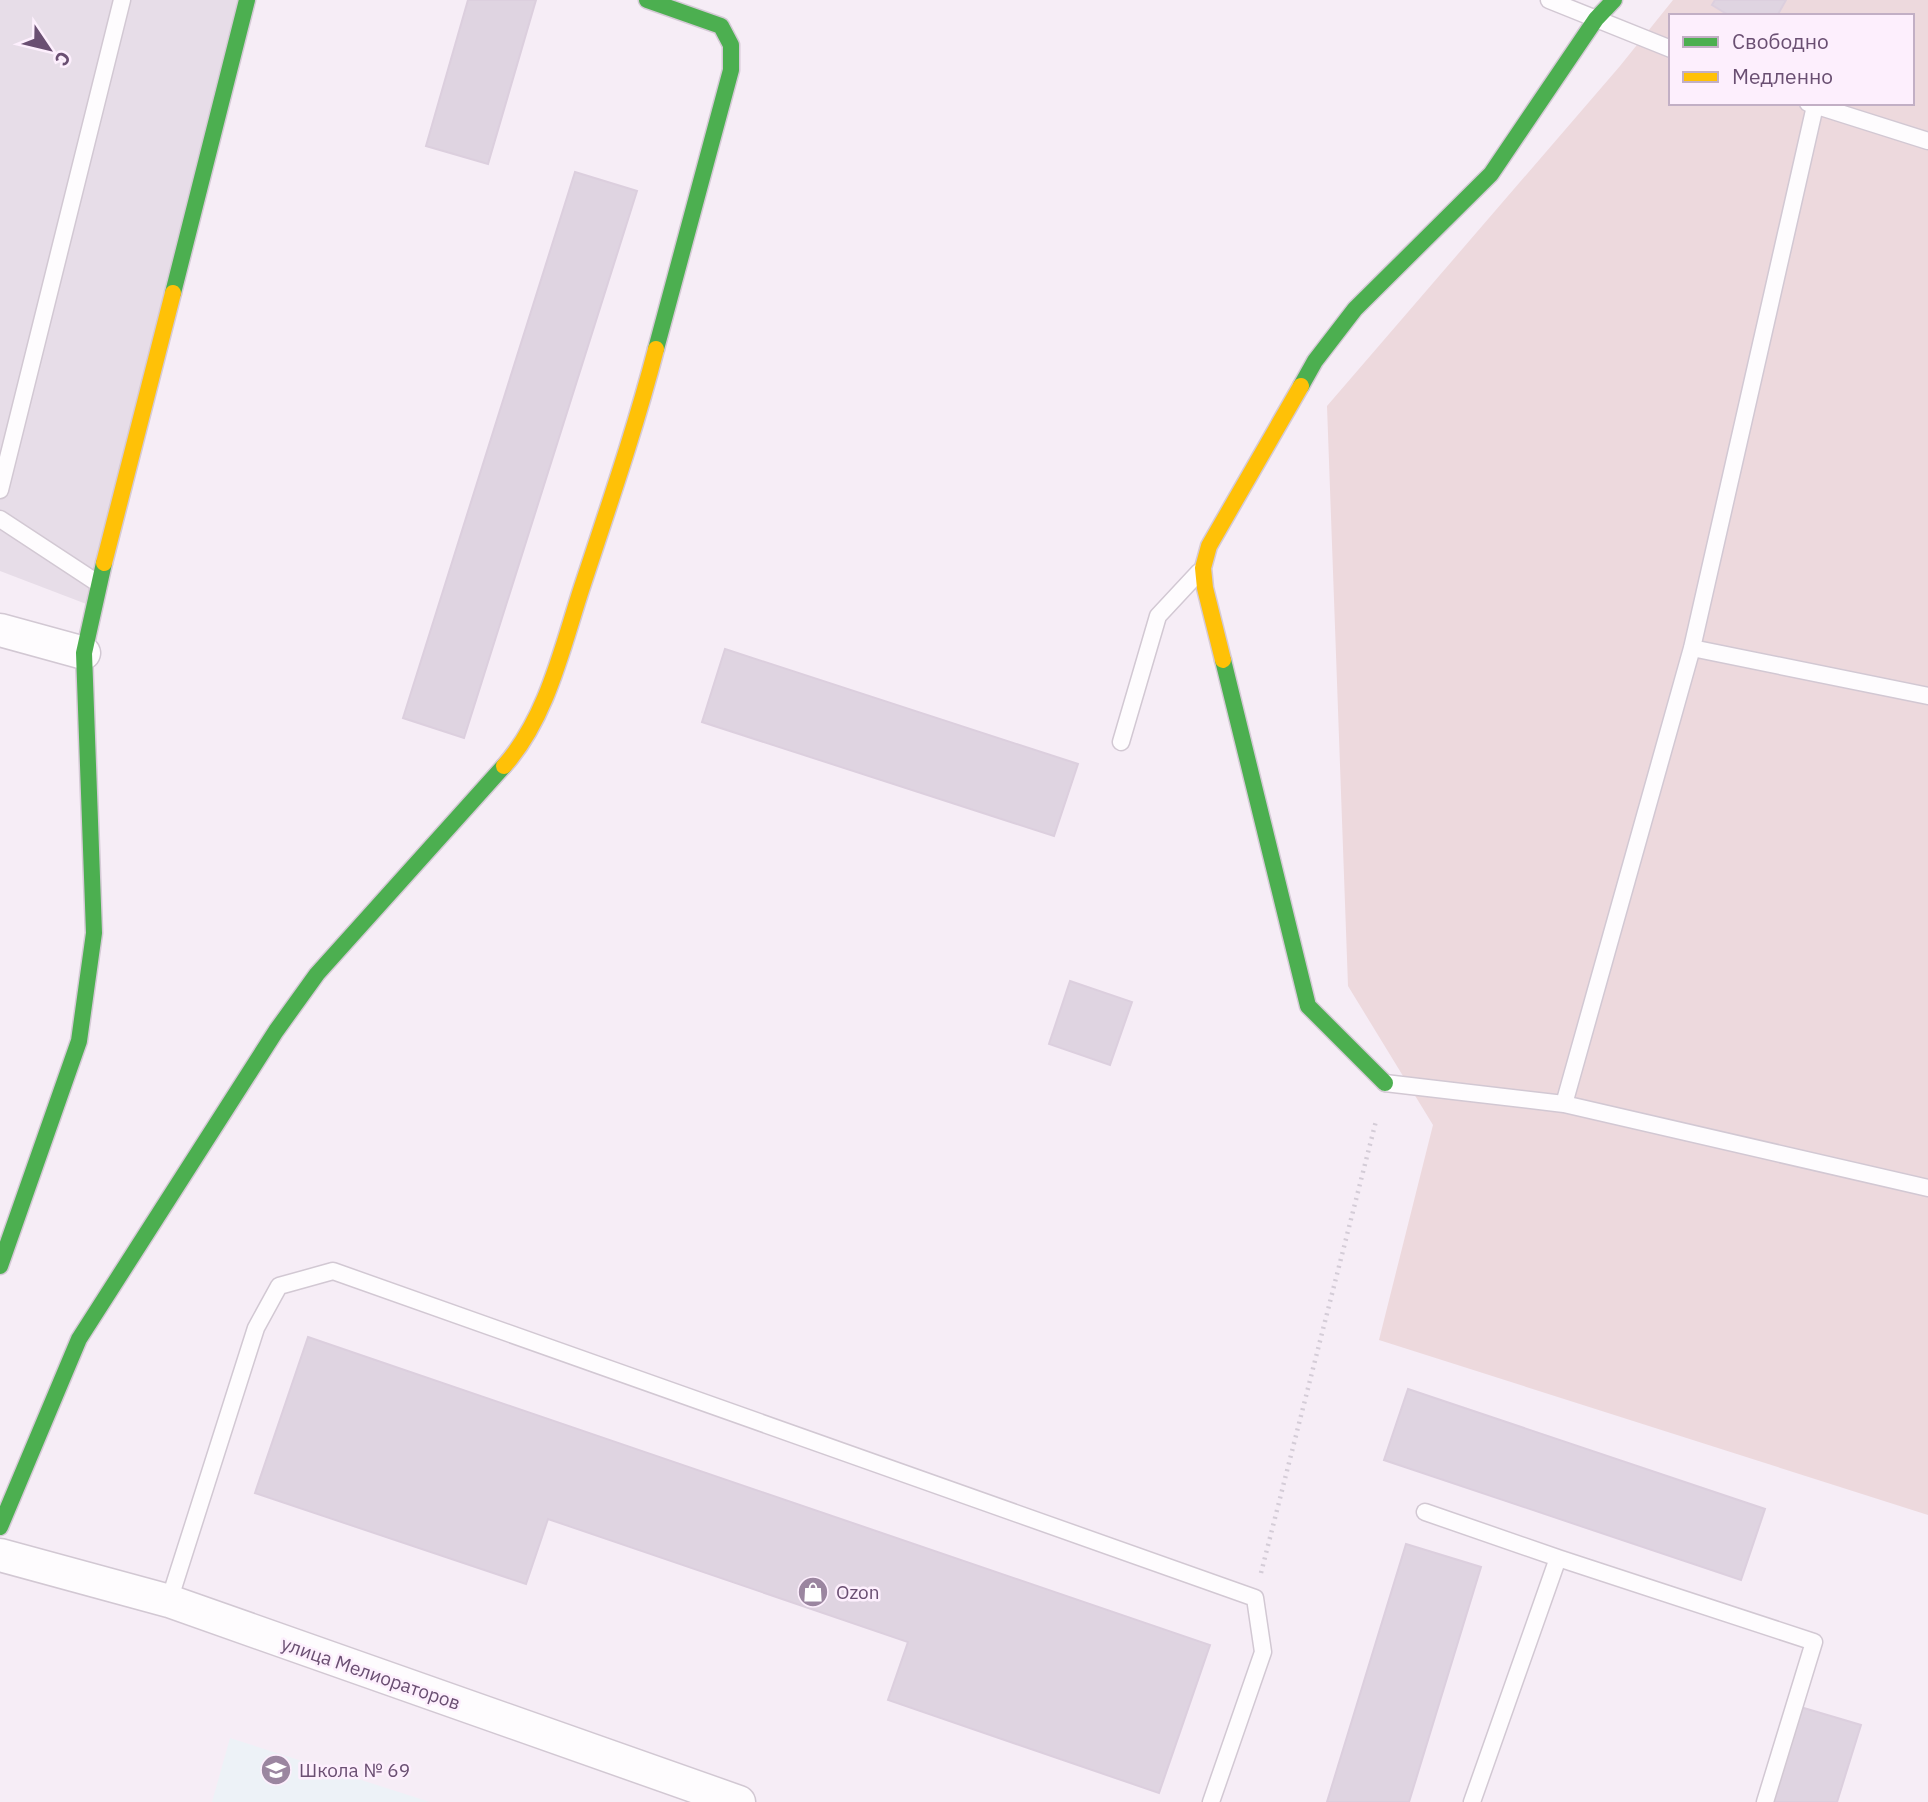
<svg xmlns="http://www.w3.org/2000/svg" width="1928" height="1802" font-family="'IBM Plex Sans',sans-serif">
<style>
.industrial{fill:#e7dde8}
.education{fill:#edf2f7}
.green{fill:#edd9dd;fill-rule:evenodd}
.building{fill:#dfd4e1;stroke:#dccfde;stroke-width:2}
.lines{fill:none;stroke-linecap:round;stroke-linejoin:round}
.lane-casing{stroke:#d2c8d3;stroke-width:19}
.street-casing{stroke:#d2c8d3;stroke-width:35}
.fast-casing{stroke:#d5cad6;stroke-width:19}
.slow-casing{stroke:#d5cad6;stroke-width:19}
.path{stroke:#d4ccd7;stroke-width:4.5;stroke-dasharray:2 5;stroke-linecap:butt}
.lane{stroke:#fefcfe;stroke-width:16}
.street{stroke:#fefcfe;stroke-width:32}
.fast{stroke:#4caf50;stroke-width:16}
.slow{stroke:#ffc107;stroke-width:16}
.labels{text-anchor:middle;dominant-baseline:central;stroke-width:5;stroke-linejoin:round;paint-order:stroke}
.poi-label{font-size:19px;fill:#6a4f72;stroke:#fdeffd;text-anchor:start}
.street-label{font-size:19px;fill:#6a4f72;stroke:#fdeffd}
</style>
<rect width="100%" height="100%" fill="#f6edf6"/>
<path class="industrial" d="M0,0H255L102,610L0,571Z"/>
<path class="education" d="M230,1738L430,1802H212Z"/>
<path class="green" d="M1673,0H1928V1515L1379,1340L1433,1125L1348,986L1327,406L1620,66ZM1671,16H1912V103H1671Z"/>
<path class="building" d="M468,0H536L488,164L426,146Z
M1715,0H1786L1777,16H1730L1712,5Z
M575,172L637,191L464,738L403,718Z
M725,649L1078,764L1054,836L702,722Z
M1070,981L1132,1002L1110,1065L1049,1044Z
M308,1337L1210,1645L1159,1793L888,1700L908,1642L548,1519L526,1584L255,1493Z
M1408,1389L1765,1509L1741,1580L1384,1460Z
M1406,1544L1481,1567L1409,1802H1327Z
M1797,1706L1861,1725L1837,1802H1767Z"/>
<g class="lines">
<g class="lane-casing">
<path id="lane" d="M1549,0L1671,49
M1808,103L1928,141
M0,490L122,0
M0,519L99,584
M1692,648L1928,696
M1121,742L1158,616L1199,572
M1385,1083L1564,1104L1928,1188
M1564,1104L1692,648L1815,106
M1425,1512L1558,1558
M169,1601L256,1328L279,1286L333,1271L1255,1598L1263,1652L1211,1802
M1472,1802L1558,1558L1814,1642L1765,1802"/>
</g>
<g class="street-casing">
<path id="street" d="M0,630L84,653
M0,1555L169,1601L739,1802"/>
</g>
<g class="fast-casing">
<path id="fast" d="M647,0L721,26L731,45V70L656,349
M173,293L247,0
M1301,386L1315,361L1355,309L1491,174L1596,19L1614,0
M1223,660L1308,1006L1385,1083
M0,1266L79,1041L94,933L84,653L104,563
M0,1527L79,1339L276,1031L317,974L504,766"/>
</g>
<g class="slow-casing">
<path id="slow" d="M104,563L173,293
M1223,660L1205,588L1203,568L1209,546L1301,386
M504,766C547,718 562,648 582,587C608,508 635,430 656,349"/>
</g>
<path class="path" d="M1261,1573L1376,1121"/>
<use href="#lane" class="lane"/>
<use href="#street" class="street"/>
<use href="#fast" class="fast"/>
<use href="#slow" class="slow"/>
</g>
<defs>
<g id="shop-disc" transform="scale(1.575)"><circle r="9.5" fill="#9b86a0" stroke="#fdeffd"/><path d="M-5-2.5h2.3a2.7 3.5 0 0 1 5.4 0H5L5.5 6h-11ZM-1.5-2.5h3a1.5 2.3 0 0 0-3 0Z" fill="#fff"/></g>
<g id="school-disc" transform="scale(1.575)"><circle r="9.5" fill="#9b86a0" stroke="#fdeffd"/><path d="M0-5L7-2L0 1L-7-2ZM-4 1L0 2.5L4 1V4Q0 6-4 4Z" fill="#fff"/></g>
</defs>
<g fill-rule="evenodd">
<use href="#shop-disc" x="813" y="1592"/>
<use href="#school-disc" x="276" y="1770"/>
</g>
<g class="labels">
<g class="poi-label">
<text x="836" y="1592">Ozon</text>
<text x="299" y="1770">Школа № 69</text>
</g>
<g class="street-label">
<text transform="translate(371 1673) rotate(19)">улица Мелиораторов</text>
</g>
</g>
<rect x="1669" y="14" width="245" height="91" fill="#fdeffd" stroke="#c2afc5" stroke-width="2"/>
<rect x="1683" y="37" width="35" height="10" fill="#4caf50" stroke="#c2afc5" stroke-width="2"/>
<text x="1732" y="49" font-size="21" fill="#6a4f72">Свободно</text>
<rect x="1683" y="72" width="35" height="10" fill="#ffc107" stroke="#c2afc5" stroke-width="2"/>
<text x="1732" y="84" font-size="21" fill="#6a4f72">Медленно</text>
<g transform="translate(49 49) rotate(125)" stroke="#fdeffd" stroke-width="5" paint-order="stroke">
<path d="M0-5L12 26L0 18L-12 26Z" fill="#6a4f72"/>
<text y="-10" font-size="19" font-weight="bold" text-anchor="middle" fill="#6a4f72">С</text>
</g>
</svg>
